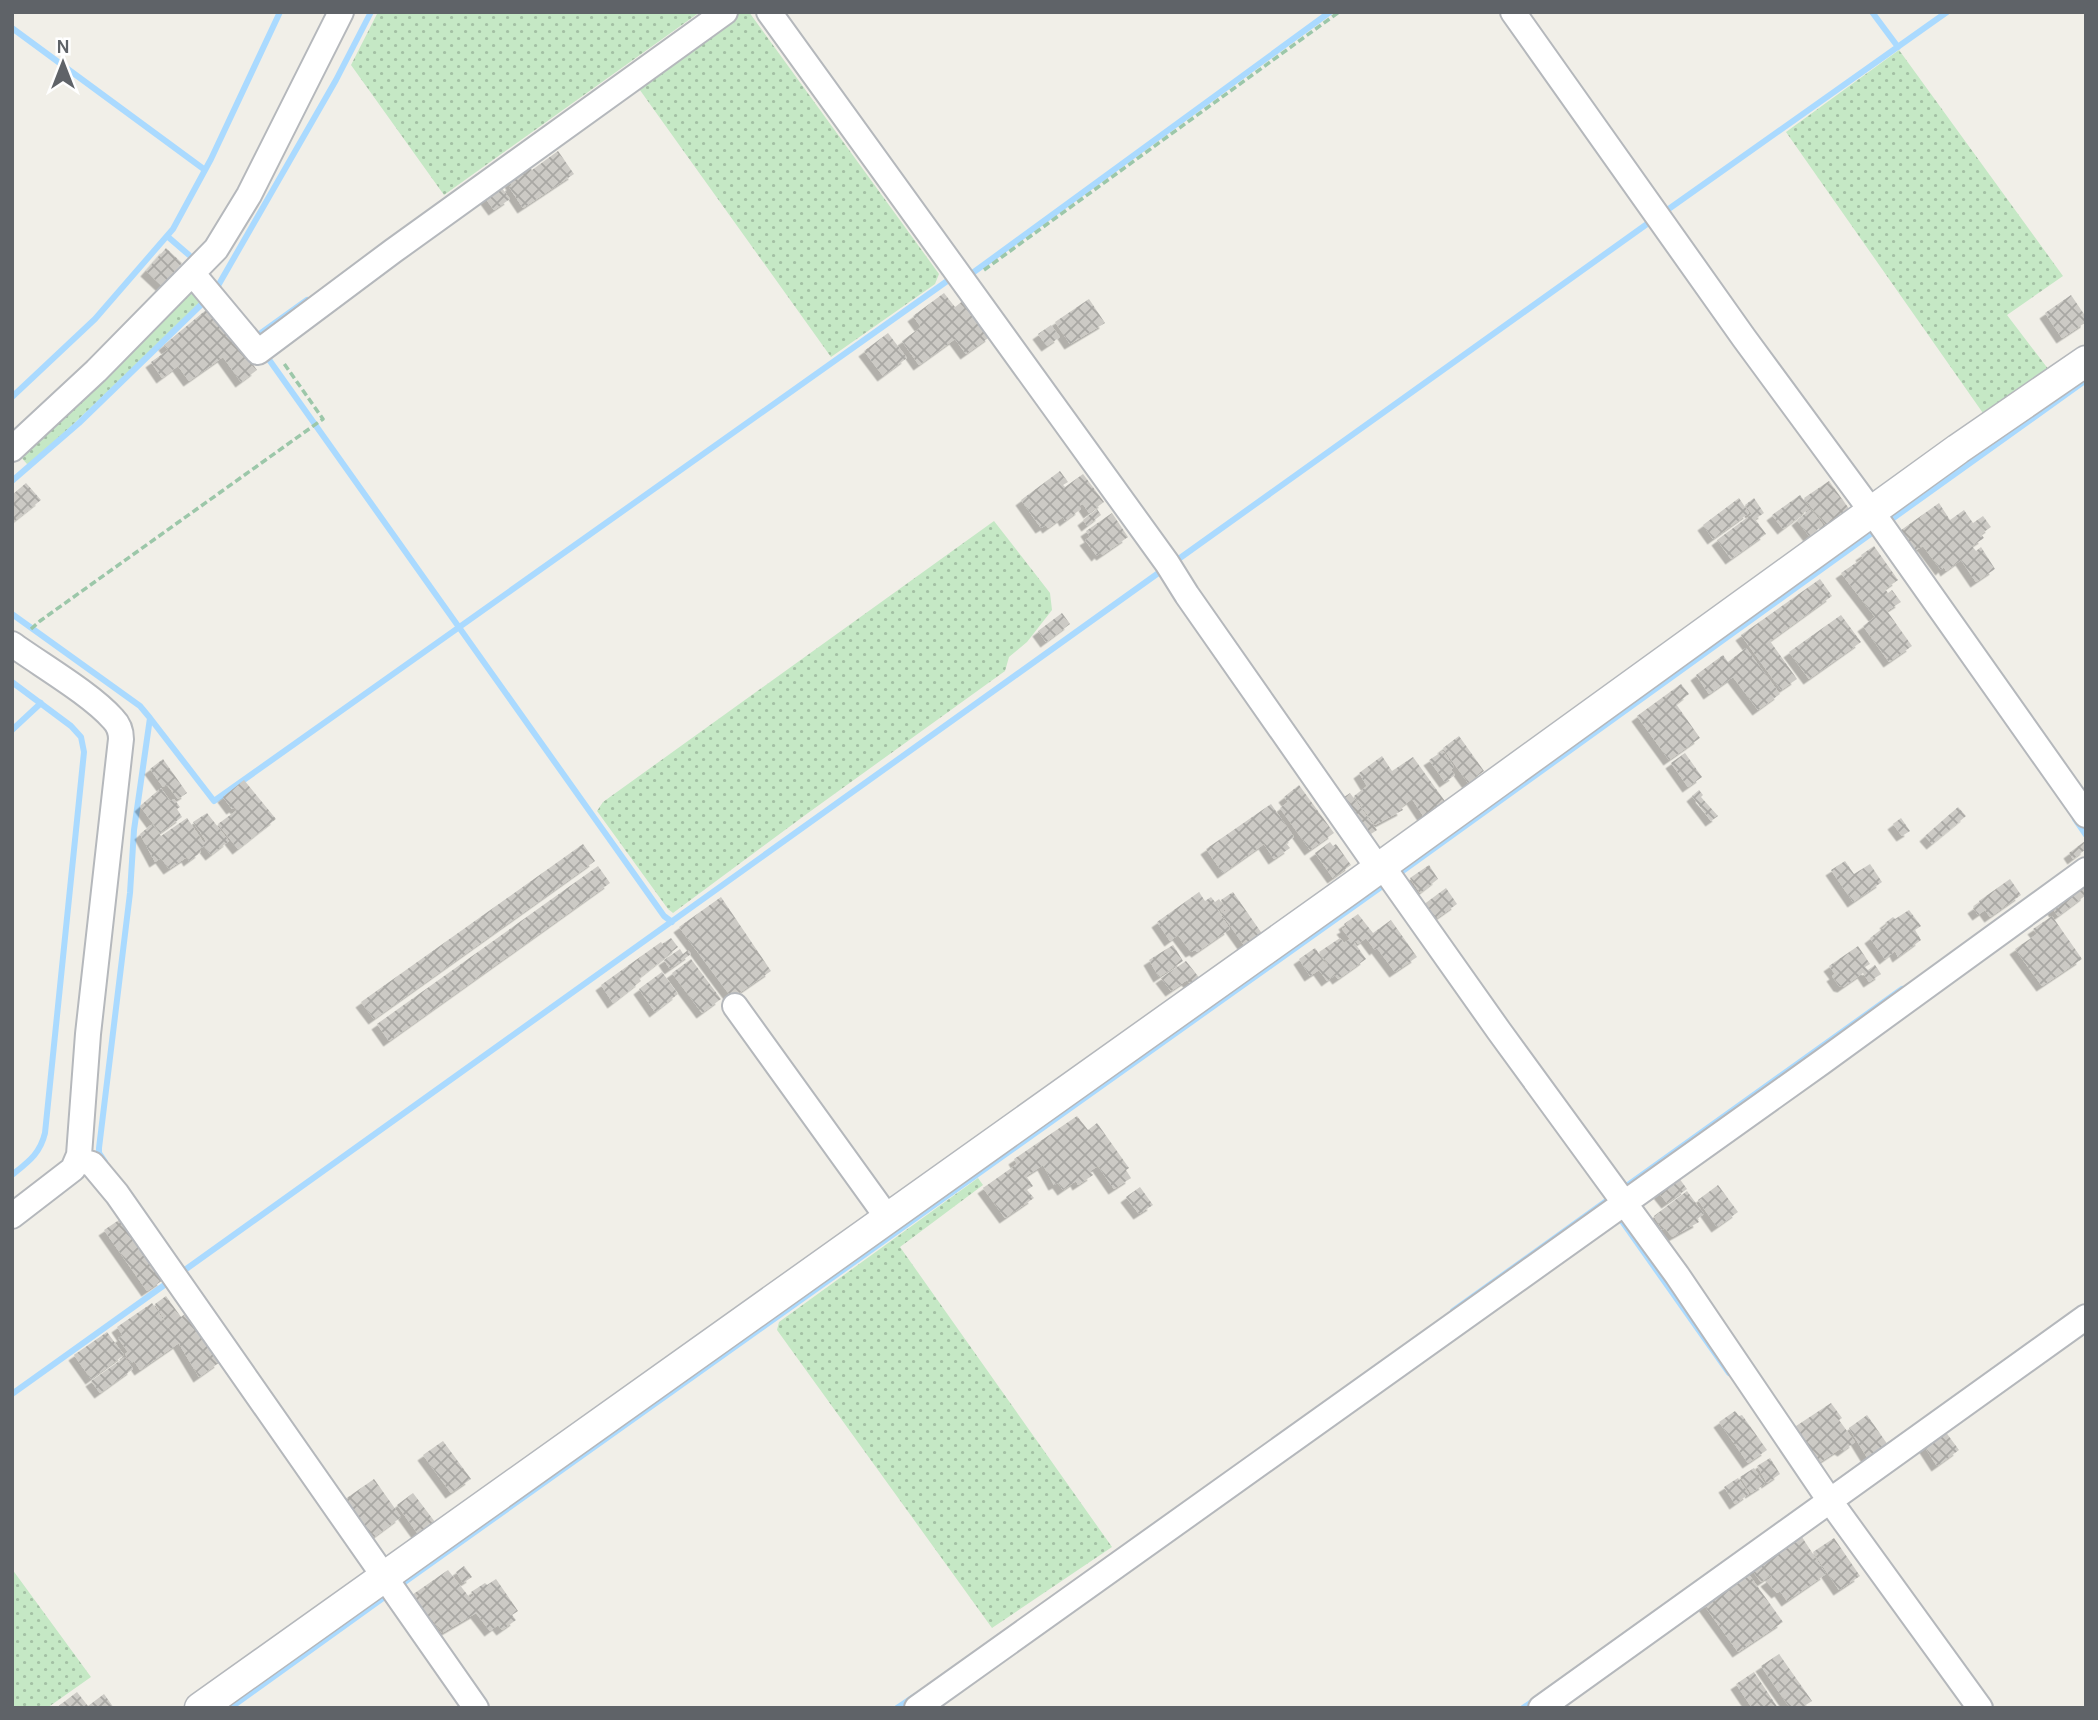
<svg xmlns="http://www.w3.org/2000/svg" width="2098" height="1720" font-family="Karla,sans-serif">
<style>
.grass{fill:url(#grass-dots)}
.lines{fill:none;stroke-linecap:round;stroke-linejoin:round}
.stream{stroke:#aadaff;stroke-width:6}
.building{fill:url(#building-cross-hatch);filter:url(#shadow)}
.minor-casing{stroke:#b5b8bc;stroke-width:28}
.tertiary-casing{stroke:#b5b8bc;stroke-width:33}
.path{stroke:#9cc7a9;stroke-width:3.5;stroke-dasharray:7 3.5;stroke-linecap:butt}
.minor{stroke:#fff;stroke-width:24}
.tertiary{stroke:#fff;stroke-width:30}
</style>
<defs>
<pattern id="grass-dots" width="8" height="8" patternUnits="userSpaceOnUse" patternTransform="scale(1.75)"><rect width="8" height="8" fill="#c5e8c5"/><path d="M2 2h.1M6 6h.1" fill="none" stroke="#a3c0a4" stroke-width="1.8" stroke-linecap="round"/></pattern>
<pattern id="building-cross-hatch" width="8" height="8" patternUnits="userSpaceOnUse" patternTransform="scale(1.75)"><rect width="8" height="8" fill="#cccac5"/><path d="M0 0l8 8M0 8l8-8" fill="none" stroke="#a9a8a4"/></pattern>
<filter id="shadow"><feDropShadow dx="-5.5" dy="5.5" stdDeviation="0" flood-color="#0004"/></filter>
</defs>
<rect width="100%" height="100%" fill="#f1efe8"/>
<path class="grass" d="M378,12H700L444,195L351,65Z
M736,12H749L939,274L935,284L831,357L637,86Z
M1899,50L2063,276L2007,315L2052,374L1985,416L1786,132Z
M197,287L207,298L32,463L27,464L19,455L21,451Z
M994,521L1050,593L1052,610L1027,642L1009,657L1005,671L808,813L673,913L668,909L597,811L603,802Z
M978,1178L983,1185L900,1247L1112,1547L992,1628L777,1330L779,1322Z
M12,1569L91,1677L47,1708H12Z"/>
<g class="lines">
<path class="stream" d="M1872,12L1898,47
M12,28L205,170
M1663,213L1947,12
M167,236L189,255
M967,277L1330,12
M215,291L336,80L371,12
M253,336L254,338L307,300
M265,354L664,916L672,922
M12,397L95,319L173,229L211,159L280,12
M12,481L79,423L207,299
M1885,524L2086,380
M1173,563L1654,219
M12,614L140,706L150,718L134,830L130,893L99,1148V1153L105,1162
M12,682L71,726L81,737L84,752L45,1133C40,1154 28,1162 12,1175
M150,718L214,801L950,279
M12,730L41,703
M2075,819L2086,835
M1397,875L1876,530
M1621,1190L1902,989
M1619,1217L1729,1373
M182,1272L1164,569
M1453,1311L1612,1197
M12,1394L170,1281
M399,1586L1388,882
M230,1708L390,1593
M897,1708L915,1696
M1523,1708L1536,1699"/>
</g>
<path class="building" d="M558,151L574,174L523,208L509,187L512,185L510,182L530,168L532,170Z
M499,184L510,199L494,210L483,195Z
M166,248L182,263L162,286L146,271Z
M944,293L955,307L964,300L991,336L966,354L955,339L919,365L902,341L921,327L913,316Z
M2071,295L2086,317V322L2062,338L2045,313Z
M1089,299L1105,323L1070,344L1055,322Z
M207,309L218,317L257,370L241,382L223,357L189,381L178,366L162,378L151,362L168,350L164,345Z
M1051,325L1060,337L1047,346L1038,334Z
M888,333L907,358L883,376L864,351Z
M1060,471L1068,482L1063,485L1065,487L1083,474L1104,502L1089,513L1083,504L1079,506L1081,509L1065,521L1063,517L1048,528L1046,525L1041,528L1021,500Z
M1829,481L1850,510L1827,526L1804,498Z
M26,483L41,500L12,523V495Z
M1800,495L1810,508L1783,529L1772,515Z
M1739,498L1749,513L1713,539L1703,525Z
M1754,498L1764,513L1755,519L1766,534L1731,559L1717,540L1752,514L1745,505Z
M1939,503L1950,520L1964,510L1973,523L1983,516L1991,527L1981,534L1984,538L1972,546L1976,551L1981,547L1995,569L1976,582L1961,560L1946,571L1944,567L1941,570L1923,546L1913,552L1897,533Z
M1097,509L1101,515L1087,526L1083,520Z
M1811,509L1823,525L1809,536L1797,520Z
M1112,513L1128,537L1102,555L1100,553L1097,556L1085,540L1090,537L1086,531Z
M1874,546L1898,580L1885,589L1888,593L1892,590L1901,602L1887,611L1912,646L1889,662L1863,626L1875,617L1841,573L1863,558L1861,555Z
M1820,579L1832,596L1770,641L1797,679L1781,690L1741,635Z
M1062,613L1070,624L1046,642L1038,631Z
M1841,615L1861,642L1809,679L1789,652Z
M1746,648L1780,694L1758,710L1733,677L1709,694L1696,675L1723,655L1728,662Z
M1681,684L1689,694L1676,704L1700,738L1669,760L1637,716Z
M1459,736L1484,771L1468,783L1443,748Z
M1443,751L1454,767L1451,770L1455,775L1445,782L1429,760Z
M1685,753L1702,777L1688,787L1671,763Z
M1382,756L1392,771L1413,757L1447,804L1426,820L1412,799L1401,807L1403,810L1375,825L1354,796L1367,786L1359,773Z
M163,759L187,793L178,799L167,785L163,787L150,769Z
M244,780L276,819L238,849L218,824L237,810L235,807L232,809L223,797Z
M1299,785L1334,833L1310,850L1280,808L1288,802L1284,797Z
M161,788L170,801L174,799L180,807L177,809L182,817L160,833L140,806Z
M1699,790L1703,795L1701,797L1718,816L1711,821L1692,796Z
M1350,793L1377,830L1365,838L1337,802Z
M1271,804L1294,837L1286,843L1290,848L1274,859L1264,844L1223,873L1206,849Z
M1958,807L1966,816L1932,844L1925,836Z
M207,813L229,841L211,855L204,846L199,849L201,852L189,861L187,857L169,869L161,858L155,862L140,834L152,824L161,836L187,818L204,843L206,841L193,822Z
M1901,818L1910,831L1902,836L1893,824Z
M2085,841L2086,849L2073,859L2069,853Z
M1330,842L1333,846L1336,844L1351,865L1333,878L1315,853Z
M583,844L595,861L374,1019L361,1002Z
M1845,861L1854,874L1870,864L1882,882L1853,902L1831,870Z
M1429,865L1438,879L1420,893L1410,878Z
M598,866L610,883L389,1041L377,1024Z
M2086,878V895L2058,916L2049,904Z
M2010,879L2021,895L1990,917L1985,910L1978,915L1973,908L1980,903L1979,901Z
M1446,888L1457,904L1433,921L1423,905Z
M1199,892L1205,901L1211,897L1215,902L1219,899L1226,909L1221,912L1217,909L1230,929L1197,952L1195,950L1191,952L1178,935L1170,941L1157,922Z
M1233,892L1263,935L1246,948L1221,913L1227,910L1221,900Z
M721,897L771,971L732,998L679,927Z
M1909,910L1921,926L1915,930L1921,940L1898,957L1895,951L1885,959L1870,938L1887,925L1885,923L1893,917L1895,919Z
M1358,914L1373,933L1391,920L1417,957L1395,972L1377,948L1375,950L1366,938L1358,944L1356,941L1354,942L1366,959L1338,979L1335,975L1327,981L1319,970L1310,976L1299,959L1315,948L1327,965L1328,964L1319,952L1340,938L1344,943L1350,939L1342,929L1346,927L1344,924Z
M2052,916L2082,959L2042,986L2015,949L2037,934L2033,929Z
M671,938L678,947L639,978L641,981L613,1003L601,985L661,942L662,944Z
M1173,945L1183,961L1159,977L1149,960Z
M1858,946L1870,964L1865,967L1868,970L1875,965L1881,974L1869,982L1863,973L1843,987L1839,986L1832,976L1835,974L1829,966Z
M680,949L683,954L688,950L691,954L670,969L664,960Z
M691,959L721,999L702,1013L672,973Z
M1186,961L1201,980L1192,986L1187,980L1171,991L1161,978Z
M662,972L678,994L655,1012L639,989Z
M1077,1116L1088,1130L1097,1123L1129,1168L1126,1170L1131,1178L1114,1189L1098,1166L1090,1171L1093,1175L1078,1185L1076,1181L1063,1190L1058,1183L1054,1185L1043,1165L1026,1176L1033,1186L1027,1190L1034,1198L1005,1218L983,1188L1017,1164L1014,1159Z
M1679,1178L1687,1189L1667,1203L1659,1193Z
M1718,1185L1738,1212L1717,1227L1698,1200Z
M1140,1187L1153,1205L1139,1214L1126,1197Z
M1687,1191L1704,1214L1697,1219L1699,1222L1672,1237L1665,1228L1662,1230L1654,1216Z
M119,1220L163,1280L147,1291L104,1230Z
M166,1296L181,1317L186,1313L220,1362L199,1377L155,1304Z
M152,1303L179,1343L140,1370L134,1361L131,1363L125,1354L128,1352L118,1338L123,1336L117,1327Z
M107,1332L124,1355L91,1379L74,1355Z
M125,1357L133,1369L100,1393L91,1381Z
M1831,1403L1842,1418L1839,1420L1855,1442L1843,1451L1840,1449L1817,1464L1793,1428Z
M1735,1411L1739,1416L1742,1415L1767,1450L1748,1463L1719,1422Z
M1867,1415L1888,1445L1868,1459L1849,1428Z
M1945,1431L1959,1450L1937,1466L1924,1446Z
M443,1441L471,1479L451,1493L423,1455Z
M1770,1458L1780,1474L1767,1483L1757,1466Z
M1754,1468L1765,1484L1751,1493L1740,1477Z
M1738,1478L1749,1494L1735,1504L1724,1487Z
M374,1479L401,1517L374,1537L371,1533L366,1536L341,1502Z
M413,1493L435,1522L418,1534L397,1505Z
M1800,1534L1826,1574L1787,1601L1780,1591L1777,1593L1766,1581L1772,1577L1771,1575L1761,1582L1748,1565Z
M1834,1538L1860,1576L1839,1590L1813,1552Z
M464,1566L472,1577L463,1583L456,1572Z
M1745,1569L1783,1622L1738,1652L1701,1601Z
M448,1570L470,1598L474,1595L471,1592L485,1583L487,1585L496,1579L518,1611L512,1615L516,1620L502,1630L498,1625L490,1631L476,1613L442,1633L432,1619L430,1620L412,1595Z
M1779,1654L1812,1701L1801,1708H1790L1761,1666Z
M1754,1672L1778,1708H1752L1736,1684Z
M77,1692L88,1706L104,1694L114,1708H56Z"/>
<g class="lines">
<g class="minor-casing">
<path id="minor" d="M769,12L1167,563L1187,595L1371,858L1388,874L1499,1031L1677,1275L1830,1501L1980,1708
M1513,12L1744,338L1872,512L2086,815
M193,274L258,352L393,251L725,12
M12,449L96,371L216,249L249,195L341,12
M12,644C41,665 91,694 113,719C119,725 121,731 121,739L88,1034L79,1155L73,1169L12,1216
M735,1006L887,1217
M78,1160L92,1164L117,1194L476,1708
M917,1708L1822,1062L2086,870
M1541,1708L2086,1317"/>
</g>
<g class="tertiary-casing">
<path id="tertiary" d="M200,1708L1350,889L1958,449L2086,361"/>
</g>
<path class="path" d="M984,270L1339,12
M31,629L40,621L323,419L283,362"/>
<use href="#minor" class="minor"/>
<use href="#tertiary" class="tertiary"/>
</g>
<rect width="2098" height="1720" fill="none" stroke="#5f6368" stroke-width="28"/>
<g transform="translate(63 63)" stroke="#ffffff" stroke-width="5" paint-order="stroke">
<path d="M0-5L12 26L0 18L-12 26Z" fill="#5f6368"/>
<text y="-10" font-size="19" font-weight="bold" text-anchor="middle" fill="#5f6368">N</text>
</g>
</svg>
